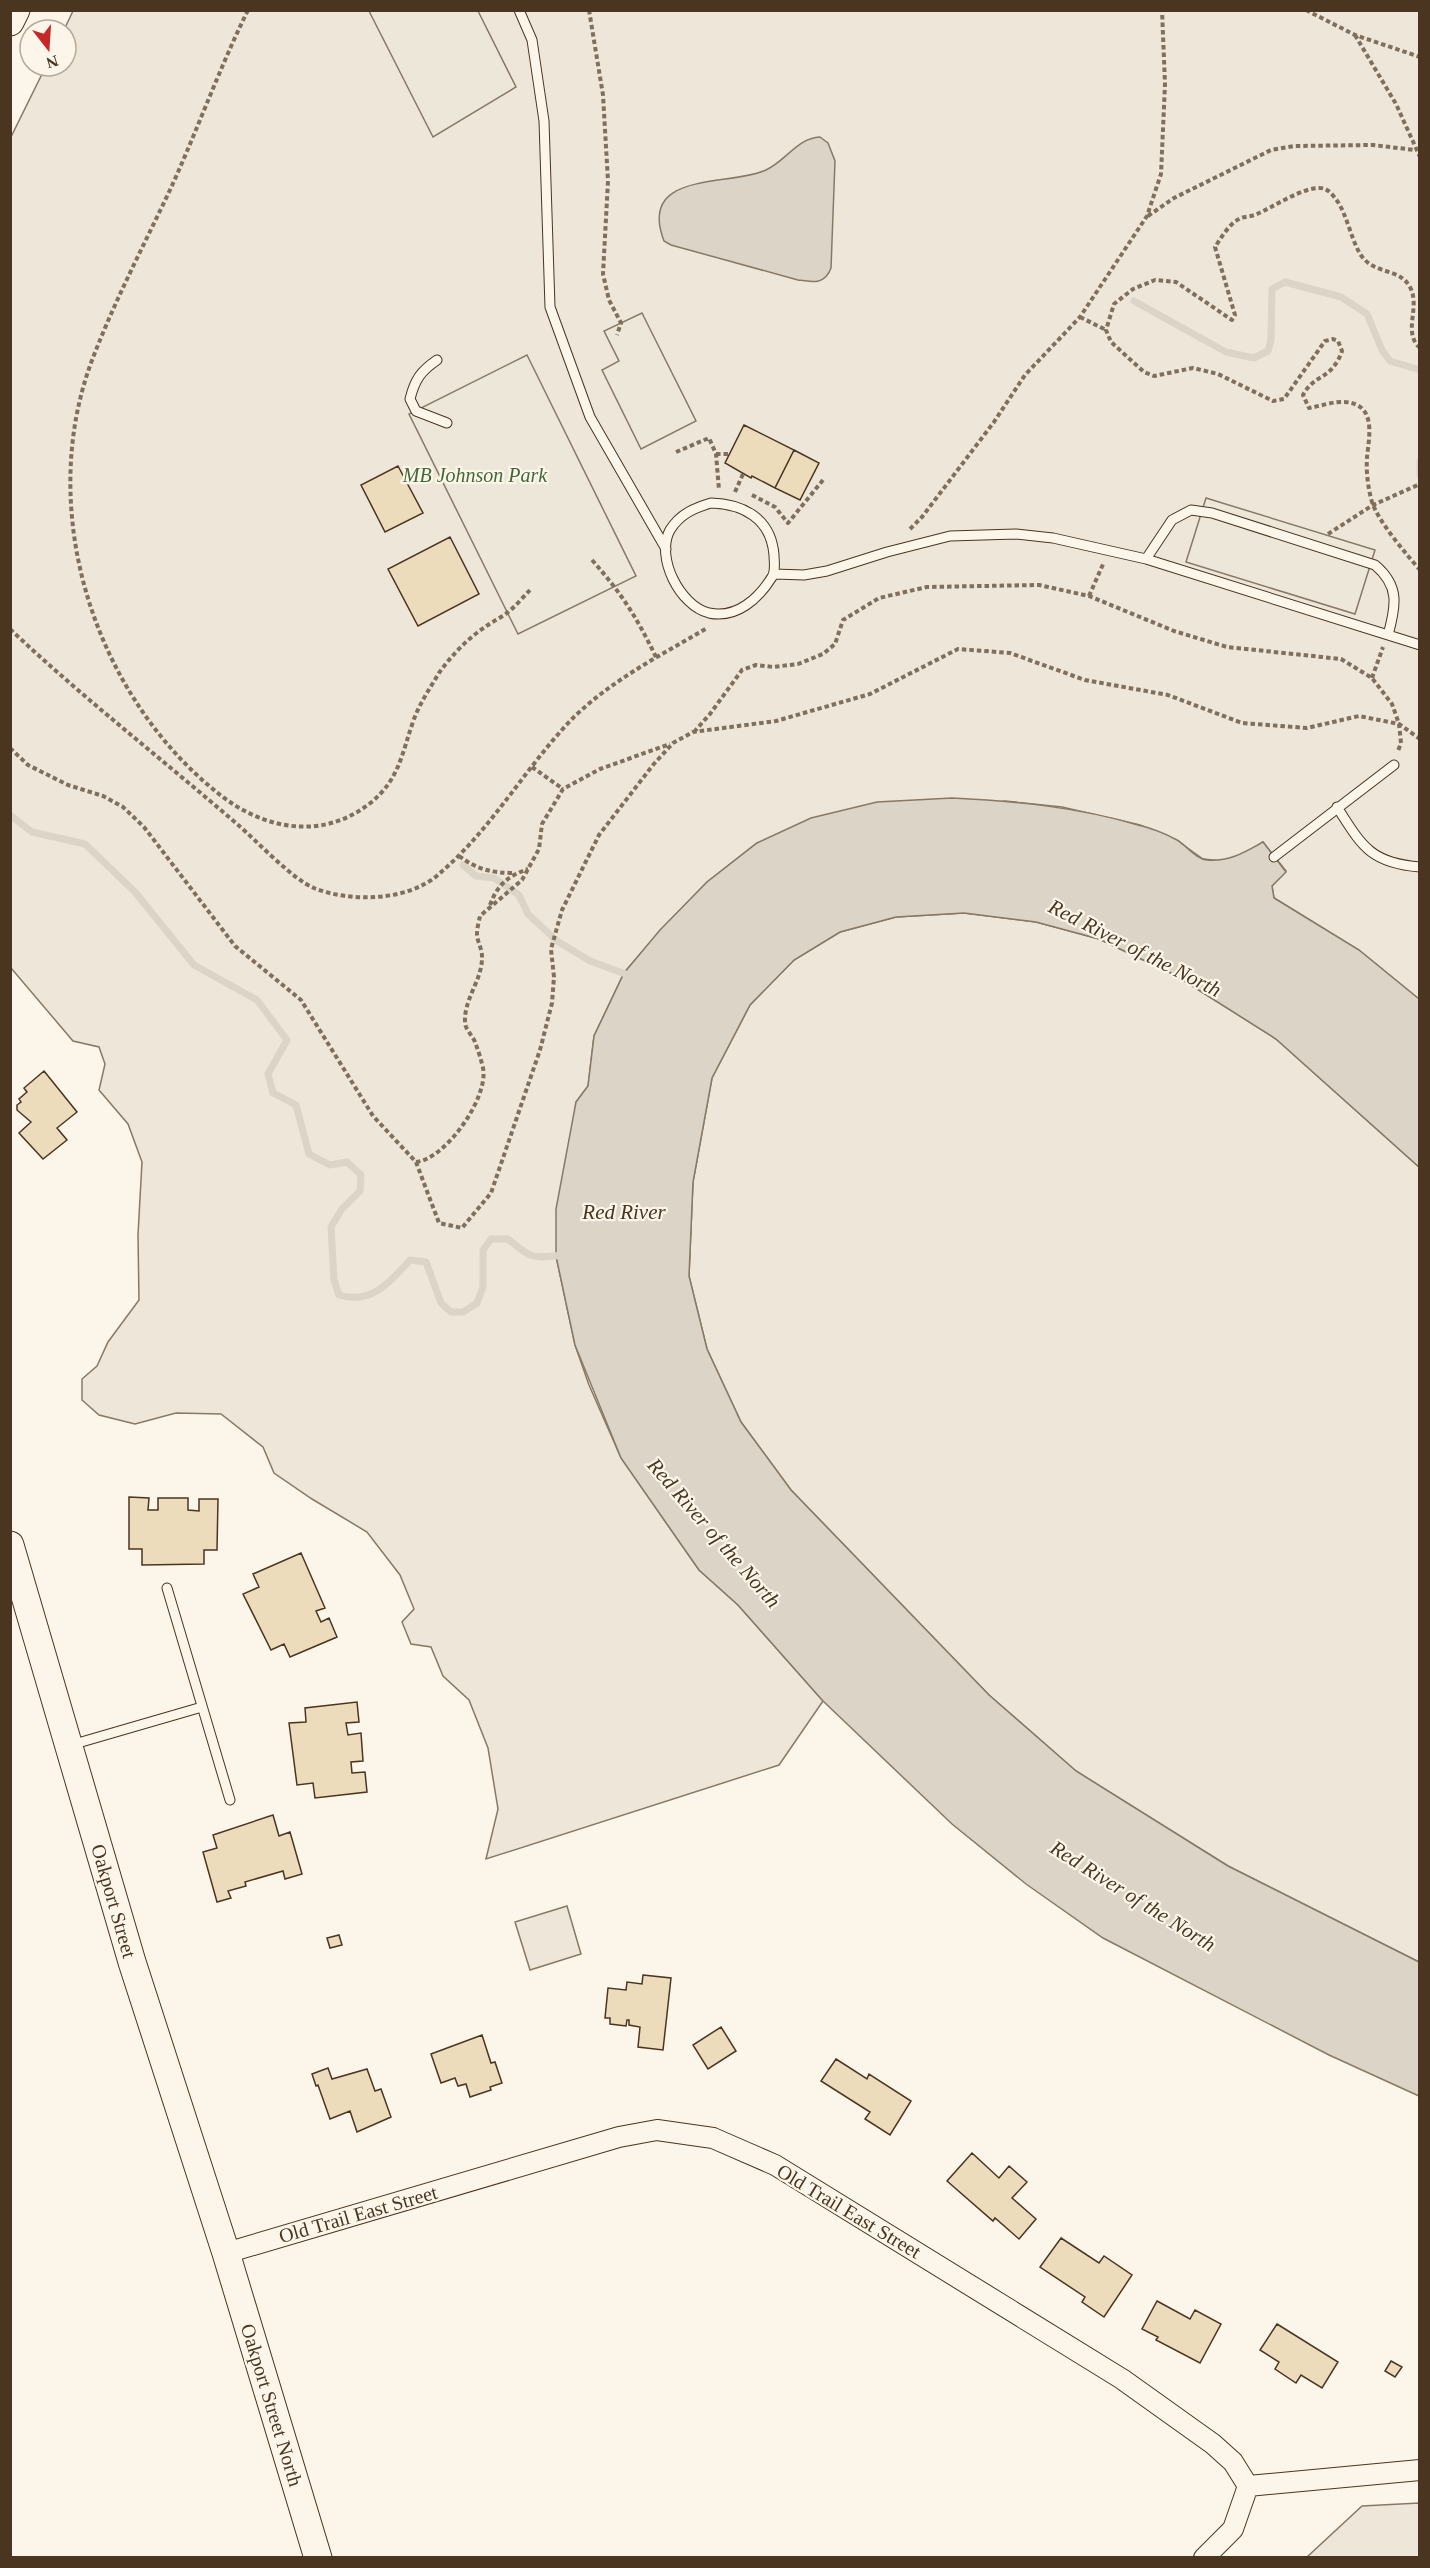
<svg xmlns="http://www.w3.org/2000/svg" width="1430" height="2568" font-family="Georgia,serif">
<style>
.green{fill:#ede6d9;stroke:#887966;stroke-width:1.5}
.parking{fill:#ede7d9;stroke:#887966;stroke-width:1.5}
.water{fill:#dcd4c6;stroke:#887966;stroke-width:1.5}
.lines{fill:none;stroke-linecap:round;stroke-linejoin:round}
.stream{stroke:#dcd4c6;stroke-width:7}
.building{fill:#ecdcbc;stroke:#4a3520;stroke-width:1.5}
.lane-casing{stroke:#4a3520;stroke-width:11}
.street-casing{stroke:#4a3520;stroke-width:22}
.secondary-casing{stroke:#4a3520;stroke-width:29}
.path{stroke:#7f6f5c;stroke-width:4;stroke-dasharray:4.5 3;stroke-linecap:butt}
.lane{stroke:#fbf6e9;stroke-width:9}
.street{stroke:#fbf6e9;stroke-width:20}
.secondary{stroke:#fbf6e9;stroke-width:27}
.labels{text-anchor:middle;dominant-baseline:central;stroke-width:4.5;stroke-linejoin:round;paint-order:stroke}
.park-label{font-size:20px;font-style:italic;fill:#436837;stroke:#fbf6e9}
.street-label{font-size:20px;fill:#4a3520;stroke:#fbf6e9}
.water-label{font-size:21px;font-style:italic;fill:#4a3520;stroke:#fbf6e9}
</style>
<rect width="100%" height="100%" fill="#fbf6e9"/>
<path class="green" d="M73,11H1419V999L1359,950L1274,898L1272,886L1286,871L1263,842L1241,855L1222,861L1203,859L1176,840L1140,825L1062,807L1005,801L757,843L707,882L660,931L624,973L594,1036L588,1086L576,1102L556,1256L575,1345L589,1385L621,1458L699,1570L738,1605L823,1701L779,1765L486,1859L498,1809L488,1748L469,1700L443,1676L431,1647L411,1644L402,1622L414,1609L400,1575L367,1532L312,1499L274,1473L263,1447L221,1414L176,1413L135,1424L99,1415L82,1400V1379L97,1366L108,1342L139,1300L138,1235L142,1162L128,1124L99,1090L105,1064L99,1047L73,1041L11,968L10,139L46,66H66V30H64Z
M964,913L1036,922L1099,939L1175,975L1276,1039L1419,1167V1962L1228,1866L1076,1771L989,1695L791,1490L741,1422L707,1349L689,1276L693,1182L712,1078L750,1005L794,960L840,932L896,917Z
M567,1906L581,1954L530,1970L515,1922Z
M1419,2503V2557H1307L1362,2506Z"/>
<path class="parking" d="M369,11H478L516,87L433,137Z
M642,313L696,421L641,449L602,370L619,361L604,331Z
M527,355L636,576L518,634L409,414Z
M1206,498L1375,550L1355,614L1186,562Z"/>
<path class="water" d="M820,137L828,143L835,161L831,268C825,285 812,282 798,280L671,245L664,241C637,170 729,187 766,170C786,161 797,138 820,137Z
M952,798C1015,801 1077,807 1138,825C1151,828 1166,834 1177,840C1187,846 1196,859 1207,860C1229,862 1245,852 1263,842L1286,872L1272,886L1274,898L1359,950L1419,999V1167L1276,1039L1175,975L1099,939L1036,922L964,913L896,917L840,932L794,960L750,1005L712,1078L693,1182L689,1276L707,1349L741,1422L791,1490L989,1695L1076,1771L1228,1866L1419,1962V2096L1329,2055L1103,1938L1026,1884L952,1824L823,1701L738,1605L699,1570L621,1458L575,1345L556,1256V1209L576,1102L588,1086L594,1036L624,973L660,930L707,882L757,843L811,818L877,802Z"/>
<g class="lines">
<path class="stream" d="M1134,301L1226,352L1254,358L1268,351L1271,340L1272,289L1285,282L1341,297L1367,314L1382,350L1390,361L1420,370
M1420,461V475
M10,815L32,832L85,844L135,892L194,965L257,1000L287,1040L268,1074L273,1093L296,1105L309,1154L330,1165L347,1162L361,1175L360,1191L342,1209L331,1227L334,1280L339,1295C372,1305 390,1282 410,1260L426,1262L441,1303L451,1312H463L477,1303L483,1287V1250L491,1239H508C530,1258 533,1259 562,1255
M463,865L476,876L494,878L519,895L528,914L557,941L590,961L631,976"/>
</g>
<path class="building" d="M744,425L794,450L775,488L752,476L751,478L725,463Z
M794,450L819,463L800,500L775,488Z
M398,466L423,513L385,532L361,485Z
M450,537L479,594L418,626L388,569Z
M44,1071L77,1112L57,1128L67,1140L43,1159L19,1133L31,1122L17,1110V1105L21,1102L19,1099L27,1092L24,1088Z
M129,1497L149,1498L148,1510H158V1498H188V1510L199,1511V1499H218L217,1550H204V1564L142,1565V1549H129Z
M301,1553L325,1608L316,1611L321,1622L329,1618L337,1637L290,1657L284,1644L271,1650L243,1594L259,1587L253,1574Z
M357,1702L359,1722L346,1723L348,1735L361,1733L363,1761L351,1762L352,1773L365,1772L367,1792L315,1798L313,1783L297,1785L289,1723L306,1722L305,1708Z
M273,1815L279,1836L290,1832L302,1874L285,1879L283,1871L245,1882L246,1886L228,1891L231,1898L217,1902L203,1852L217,1848L213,1835Z
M339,1935L342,1945L330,1948L327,1938Z
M643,1975L671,1978L663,2050L638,2047L640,2027L629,2025V2020H627L626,2026L610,2024V2018H605L608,1988L626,1990L627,1982L642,1984Z
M721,2027L736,2051L708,2069L693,2045Z
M482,2035L491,2063L495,2062L502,2083L490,2087L491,2090L470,2097L466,2084L458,2086L455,2078L441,2083L431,2054Z
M836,2059L867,2079L869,2074L911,2101L890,2135L865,2119L870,2112L821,2081Z
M328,2068L332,2079L367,2069L375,2091L381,2089L391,2117L357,2132L350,2111L330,2119L318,2085L316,2086L312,2074Z
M972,2153L999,2178L1009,2166L1027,2182L1012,2198L1036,2219L1019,2239L995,2218L993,2221L947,2181Z
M1061,2238L1099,2263L1104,2256L1132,2275L1104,2317L1082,2302L1085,2297L1040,2267Z
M1157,2301L1190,2319L1195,2310L1221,2324L1200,2363L1156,2340L1158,2337L1142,2329Z
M1277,2324L1338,2362L1322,2388L1301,2375L1296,2383L1275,2369L1279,2362L1260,2350Z
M1391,2361L1402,2367L1395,2377L1385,2371Z"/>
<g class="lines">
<g class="lane-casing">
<path id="lane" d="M519,10L532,40L544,121L550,307L590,417L666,549
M437,360C421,371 415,379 410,399L416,411L447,423
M711,503C743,504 771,518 774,555C774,562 776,571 772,577C759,598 737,619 709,613C680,606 655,557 670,530C680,514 694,508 711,503Z
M1146,559L1172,520L1191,510L1212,513L1375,565C1400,586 1396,606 1388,635
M774,574L804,575L827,571L887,552L950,536L1016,534L1053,538L1146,559L1420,645
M1337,807C1362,846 1370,863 1420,867
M1274,857L1394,765
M167,1588L230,1800
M71,1745L202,1707"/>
</g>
<g class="street-casing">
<path id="street" d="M226,2253L619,2137L657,2130L713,2138L775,2165L1122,2379L1213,2444L1233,2462L1248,2486
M1248,2486L1420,2470
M1204,2558L1233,2529L1248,2486"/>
</g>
<g class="secondary-casing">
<path id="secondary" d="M10,22L16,10
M10,1545L132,1962L226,2253L318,2558"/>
</g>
<path class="path" d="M248,10C219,69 197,131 170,190C143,247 113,304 91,363C36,513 95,696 219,794C263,829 321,841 369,804C400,780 402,752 414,719C420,703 430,688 439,673C451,656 467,639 485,627C492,622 500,618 507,613C515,607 523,597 530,590
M589,10L603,95L608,181L603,274L609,300L621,323L617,335
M1306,10L1355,35L1420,57
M1355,35L1396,104L1420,157
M1148,216L1174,198L1271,150L1294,146L1373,145L1415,150
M1080,317L1106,330
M1420,348C1402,332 1421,307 1410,287C1400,269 1379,274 1365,260C1352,248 1348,213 1335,198C1331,193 1327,188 1320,188C1303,187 1273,207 1257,214C1251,217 1244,216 1239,219C1229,224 1221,238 1215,247L1235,315L1232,320L1176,282L1155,280L1133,289L1114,304L1106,330L1111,342L1144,372L1154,376L1193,368L1218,374L1273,401L1284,399L1325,341L1333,339L1338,341L1342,351C1332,380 1314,374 1303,395L1309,408C1321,406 1334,401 1345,402C1377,404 1369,437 1367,457C1366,472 1368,488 1372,502C1378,521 1406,554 1420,570
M676,452L709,438L716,454L719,490
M716,454H730
M735,492L743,474
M752,495L775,507L788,523L823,480
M910,529L922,517L994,422L1025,375L1080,317L1147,216L1161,174L1165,84L1162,10
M1328,534L1373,505L1420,484
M592,560C622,594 636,616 656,657
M1089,596L1104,562
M10,629C83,698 162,759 237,824C257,841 292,879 314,888C351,903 409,901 439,874C491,830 525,768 572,719C610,681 661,655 707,628
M1372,678L1383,647
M694,732L710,714L742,670L756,665L773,667L798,664L823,654L835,644L843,620L879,598L927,587L1039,585L1089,596L1174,631L1227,647L1341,659L1372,678L1392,704L1399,724L1401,743L1398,751
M10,748L28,765L68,785L103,796L123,807L144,827L235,946L301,1000L373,1116L416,1162L439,1223L462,1228L491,1193L540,1050L552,1003L554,977L551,949L562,910L599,835L653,765L673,743L693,732L776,721L870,694L958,649L1010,653L1085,680L1168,695L1242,723L1307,728L1359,716L1399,724L1420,739
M532,767L563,789
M459,856C478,870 492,873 515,873
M490,905C497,885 508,876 528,869
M416,1162C446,1159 489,1097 483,1068C481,1059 478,1050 475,1042C472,1035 465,1029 465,1022C464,998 483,979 482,956C482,949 477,941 477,934C477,928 479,921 480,916L522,880L539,849L542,824L563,789L600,769L670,744"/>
<use href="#lane" class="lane"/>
<use href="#street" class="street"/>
<use href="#secondary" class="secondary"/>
</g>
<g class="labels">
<g class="park-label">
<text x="475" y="475">MB Johnson Park</text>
</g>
<g class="street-label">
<text transform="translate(114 1901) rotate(74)">Oakport Street</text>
<text transform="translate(849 2211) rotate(31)">Old Trail East Street</text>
<text transform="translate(358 2214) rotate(-16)">Old Trail East Street</text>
<text transform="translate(272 2405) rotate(73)">Oakport Street North</text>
</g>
<g class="water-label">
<text transform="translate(1135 948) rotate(27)">Red River of the North</text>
<text x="624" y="1212">Red River</text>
<text transform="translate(714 1533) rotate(49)">Red River of the North</text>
<text transform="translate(1133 1896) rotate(32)">Red River of the North</text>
</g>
</g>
<rect width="1430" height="2568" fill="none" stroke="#4a3520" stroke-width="24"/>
<g transform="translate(48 48) rotate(163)"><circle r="28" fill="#fbf6e9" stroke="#b4a999" stroke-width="1.5"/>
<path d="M0-4.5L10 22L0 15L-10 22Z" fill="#c62828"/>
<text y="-9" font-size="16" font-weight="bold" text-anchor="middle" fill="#4a3520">N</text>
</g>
</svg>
